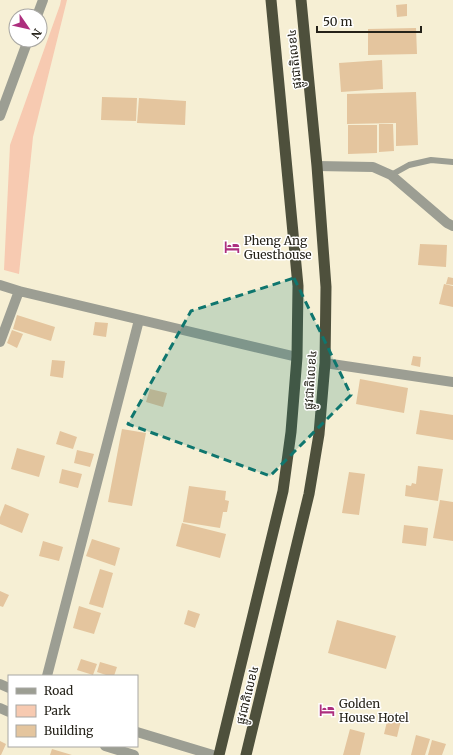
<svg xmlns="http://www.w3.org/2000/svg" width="453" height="755" font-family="Merriweather,'Noto Sans Khmer',serif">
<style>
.green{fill:#f7cab1}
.building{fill:#e4c59e}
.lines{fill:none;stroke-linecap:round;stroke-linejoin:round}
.service{stroke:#9c9e93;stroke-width:6}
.minor{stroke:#9c9e93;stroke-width:10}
.tertiary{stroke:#9c9e93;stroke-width:10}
.trunk{stroke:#4e503c;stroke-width:11}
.marked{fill:#0f766e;fill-opacity:0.2;stroke:#0f766e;stroke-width:3;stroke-dasharray:8 5;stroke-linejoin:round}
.labels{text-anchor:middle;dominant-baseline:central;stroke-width:3;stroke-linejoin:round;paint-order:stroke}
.street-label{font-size:12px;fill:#252219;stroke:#fff}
.poi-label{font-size:12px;fill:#252219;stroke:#fff;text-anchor:start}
</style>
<rect width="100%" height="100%" fill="#f6efd4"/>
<path class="green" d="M61,0H67L33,137L19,274L4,270L10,145L60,5Z"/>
<path class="building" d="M407,4V16L397,17L396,5Z
M416,28L417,54L368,55V29Z
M382,60L383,89L341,92L339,63Z
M416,92L418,145L396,146V123L347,124V94Z
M102,97L137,98L136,121L101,120Z
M139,98L186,101L185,125L137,123Z
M379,124H393L394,151L379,152Z
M348,125H377V153L348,154Z
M420,244L447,245L446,267L418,265Z
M448,277L453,278V285L446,284Z
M444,284L453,286V307L439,304Z
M17,315L55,327L51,341L13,329Z
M95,322L108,323L106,337L93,335Z
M12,330L23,334L17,348L7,343Z
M413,356L421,357L420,367L411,365Z
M52,360L65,361L63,378L50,376Z
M360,379L408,388L404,413L356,404Z
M150,389L167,393L163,407L146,402Z
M420,410L453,415V440L416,434Z
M122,429L146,433L132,506L108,502Z
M60,431L77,437L73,449L56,444Z
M17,448L45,456L39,477L11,469Z
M77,450L94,454L90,467L74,463Z
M418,466L443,469L438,501L405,496L406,485L411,486L412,483L416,484Z
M62,469L82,474L78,488L59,483Z
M349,472L365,474L359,515L342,513Z
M189,486L226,491L225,500L229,501L227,512H223L220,528L183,522Z
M440,500L453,502V541L433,538Z
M5,504L29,514L22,533L0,524V517Z
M182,523L226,534L220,558L176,546Z
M404,525L428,528L426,546L402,543Z
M92,539L120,548L115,566L86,556Z
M43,541L63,547L59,561L39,556Z
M100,569L113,573L103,608L89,604Z
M0,591L9,595L3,607L0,606Z
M79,606L101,613L94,634L73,628Z
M188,610L200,614L195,628L184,624Z
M337,620L396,636L386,669L328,653Z
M81,659L97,664L93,675L77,670Z
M100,662L117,667L114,676H109L97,672Z
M389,713L402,716L397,737L384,734Z
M350,729L365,733L360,755H343Z
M416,735L430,739L425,755H411Z
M432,740L446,744L442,755H428Z
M0,741L6,744L1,755H0Z
M52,749L72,755H50Z"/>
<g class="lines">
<path class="service" d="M391,175L409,165L431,160L453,162"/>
<path class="minor" d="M37,16L43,0
M0,116L28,40
M317,166L373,167L391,175L447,223L453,226
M0,285L19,291L297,357
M0,342L19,291
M325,363L453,382
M47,676L139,320"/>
<path class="tertiary" d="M0,684L9,688
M0,708L9,712
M137,732L213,755
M105,746L134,755"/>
<path class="trunk" d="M219,755L283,491L291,432L297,357L298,286L271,0
M246,755L309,494L319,434L325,363L326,287L317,166L301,0"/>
</g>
<path class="marked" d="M294,278L351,395L270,476L128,424L191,311Z"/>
<defs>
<g id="hotel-bare" transform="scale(1.2)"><path d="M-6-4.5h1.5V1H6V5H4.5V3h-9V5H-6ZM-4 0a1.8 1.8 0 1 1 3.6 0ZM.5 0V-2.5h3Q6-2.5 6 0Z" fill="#ad2f7e" stroke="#fff" stroke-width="2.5" paint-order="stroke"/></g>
</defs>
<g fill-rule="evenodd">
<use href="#hotel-bare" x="232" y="247"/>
<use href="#hotel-bare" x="327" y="710"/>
</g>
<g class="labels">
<g class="street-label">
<text transform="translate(294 59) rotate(-96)">ផ្លូវជាតិលេខ៤</text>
<text transform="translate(310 380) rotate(-86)">ផ្លូវជាតិលេខ៤</text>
<text transform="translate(247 695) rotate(-76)">ផ្លូវជាតិលេខ៤</text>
</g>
<g class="poi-label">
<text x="244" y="240">Pheng Ang<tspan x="244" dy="14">Guesthouse</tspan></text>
<text x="339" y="703">Golden<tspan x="339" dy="14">House Hotel</tspan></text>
</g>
</g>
<rect x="8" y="675" width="130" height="72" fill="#ffffff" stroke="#a8a7a3"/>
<rect x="16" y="688" width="20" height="6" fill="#9c9e93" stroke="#a8a7a3"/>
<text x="44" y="695" font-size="12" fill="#252219">Road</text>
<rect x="16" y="705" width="20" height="12" fill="#f7cab1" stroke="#a8a7a3"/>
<text x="44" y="715" font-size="12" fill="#252219">Park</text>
<rect x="16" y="725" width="20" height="12" fill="#e4c59e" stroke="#a8a7a3"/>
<text x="44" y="735" font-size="12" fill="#252219">Building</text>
<g transform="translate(28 28) rotate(124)"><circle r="19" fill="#ffffff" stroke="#a8a7a3"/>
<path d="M0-3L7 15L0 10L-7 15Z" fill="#ad2f7e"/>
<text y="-6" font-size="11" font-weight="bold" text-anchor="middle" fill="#252219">N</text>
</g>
<path d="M317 26v6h104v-6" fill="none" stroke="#252219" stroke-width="2"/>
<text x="323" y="26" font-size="12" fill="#252219" stroke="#ffffff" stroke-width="3" paint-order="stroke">50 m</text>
</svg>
